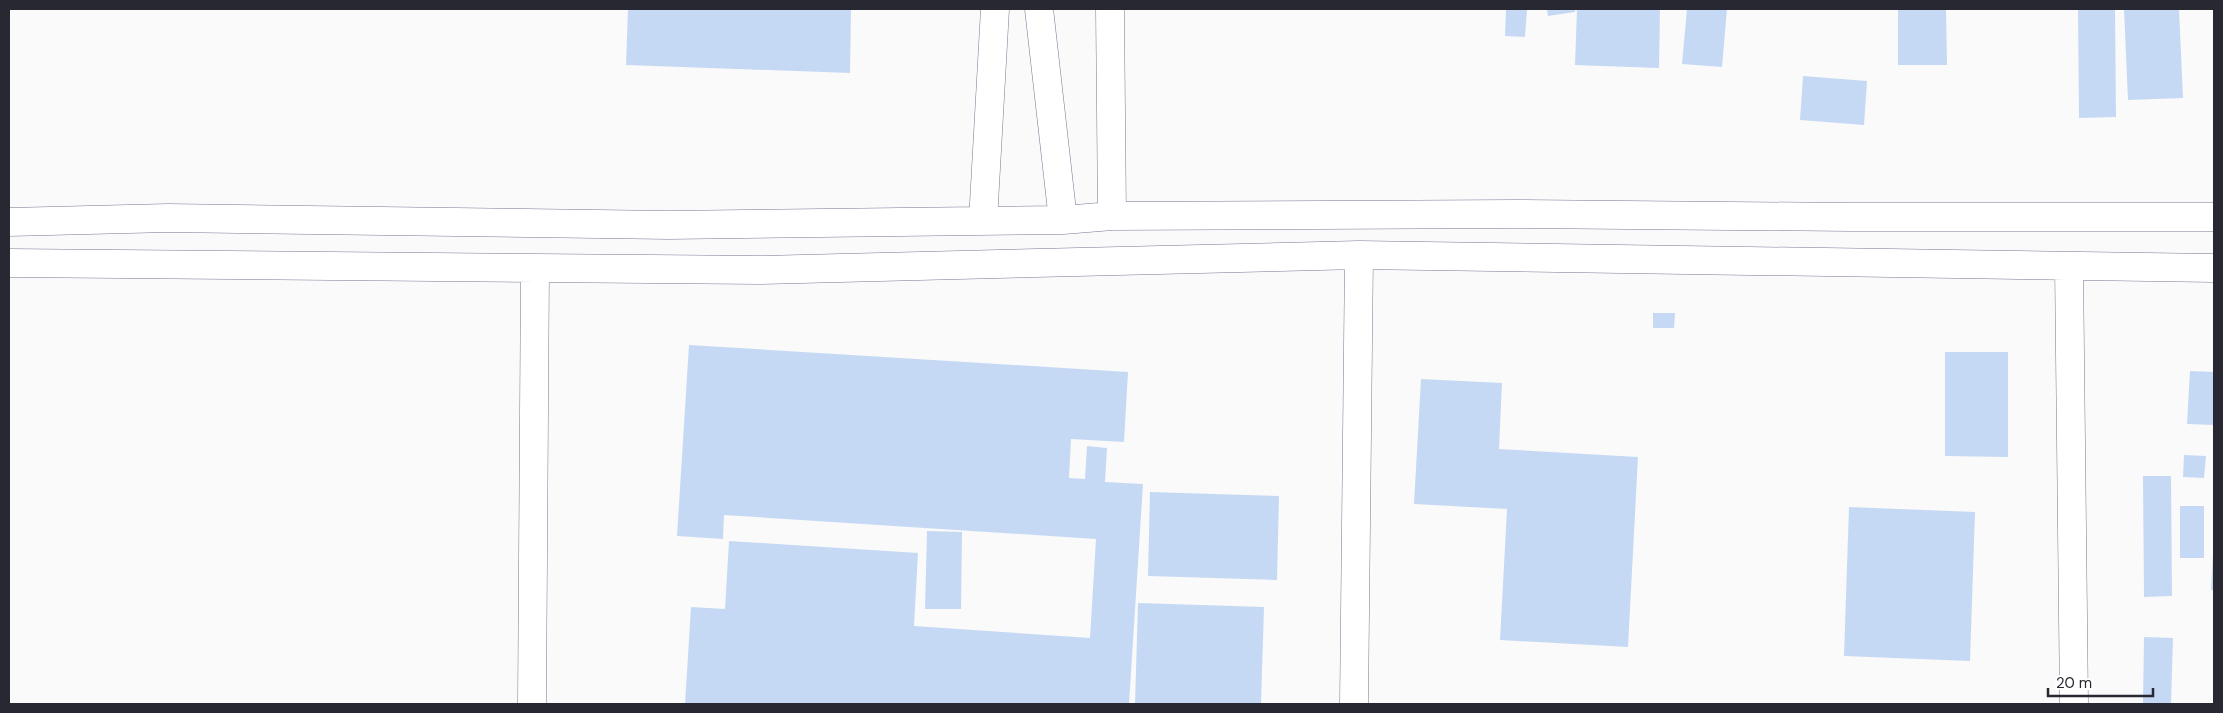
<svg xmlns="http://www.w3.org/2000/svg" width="2223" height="713" font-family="'DM Sans',sans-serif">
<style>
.building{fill:#c6d9f4}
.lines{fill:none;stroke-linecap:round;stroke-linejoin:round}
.minor-casing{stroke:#787995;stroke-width:29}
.minor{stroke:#fff;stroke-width:28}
</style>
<rect width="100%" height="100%" fill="#fafafa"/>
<path class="building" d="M628,9H851L850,73L626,65Z
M1506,9L1527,10L1525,37L1505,36Z
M1547,9H1575V12L1548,16Z
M1577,9H1660L1659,68L1575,65Z
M1687,9H1727L1722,67L1682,64Z
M1898,9H1946L1947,65H1898Z
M2078,9H2115L2116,117L2079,118Z
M2124,9H2179L2183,98L2128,100Z
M1803,76L1867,81L1864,125L1800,120Z
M1653,313H1675L1674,328H1653Z
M689,345L1128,372L1124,442L1071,439L1069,478L1085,479L1087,446L1107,448L1105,482L1143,484L1129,704H685L691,607L725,609L729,541L918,553L914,626L1090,638L1096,539L724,515L723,539L677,536Z
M1945,352H2008V457L1945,456Z
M2190,371L2214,372V425L2187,424Z
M1421,379L1502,383L1499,449L1638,457L1628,647L1500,640L1507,509L1414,504Z
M2184,455L2206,456L2204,478L2183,477Z
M2143,476H2171L2172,596L2144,597Z
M1150,492L1279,496L1277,580L1148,576Z
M2180,506H2204V558H2180Z
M1849,507L1975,512L1970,661L1844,656Z
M927,531L962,532L961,609H925Z
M2213,552H2214V590H2211Z
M1138,603L1264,607L1261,704H1135Z
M2144,637L2173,638L2171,704H2143Z"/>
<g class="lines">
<g class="minor-casing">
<path id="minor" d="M1039,9L1063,220
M1110,9L1112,216
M983,221L995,9
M9,222L168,218L669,225L1063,220L1112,216L1513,214L1850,217H2214
M9,263L760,270L1359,255L2214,268
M2069,266L2074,704
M532,704L535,268
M1354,704L1359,255"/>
</g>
<use href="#minor" class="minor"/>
</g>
<rect width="2223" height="713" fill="none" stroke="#282833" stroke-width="20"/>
<path d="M2048 688v8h105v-8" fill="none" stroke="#282833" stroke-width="2.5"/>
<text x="2056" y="688" font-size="15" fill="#282833" stroke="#ffffff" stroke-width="4" paint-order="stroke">20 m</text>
</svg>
